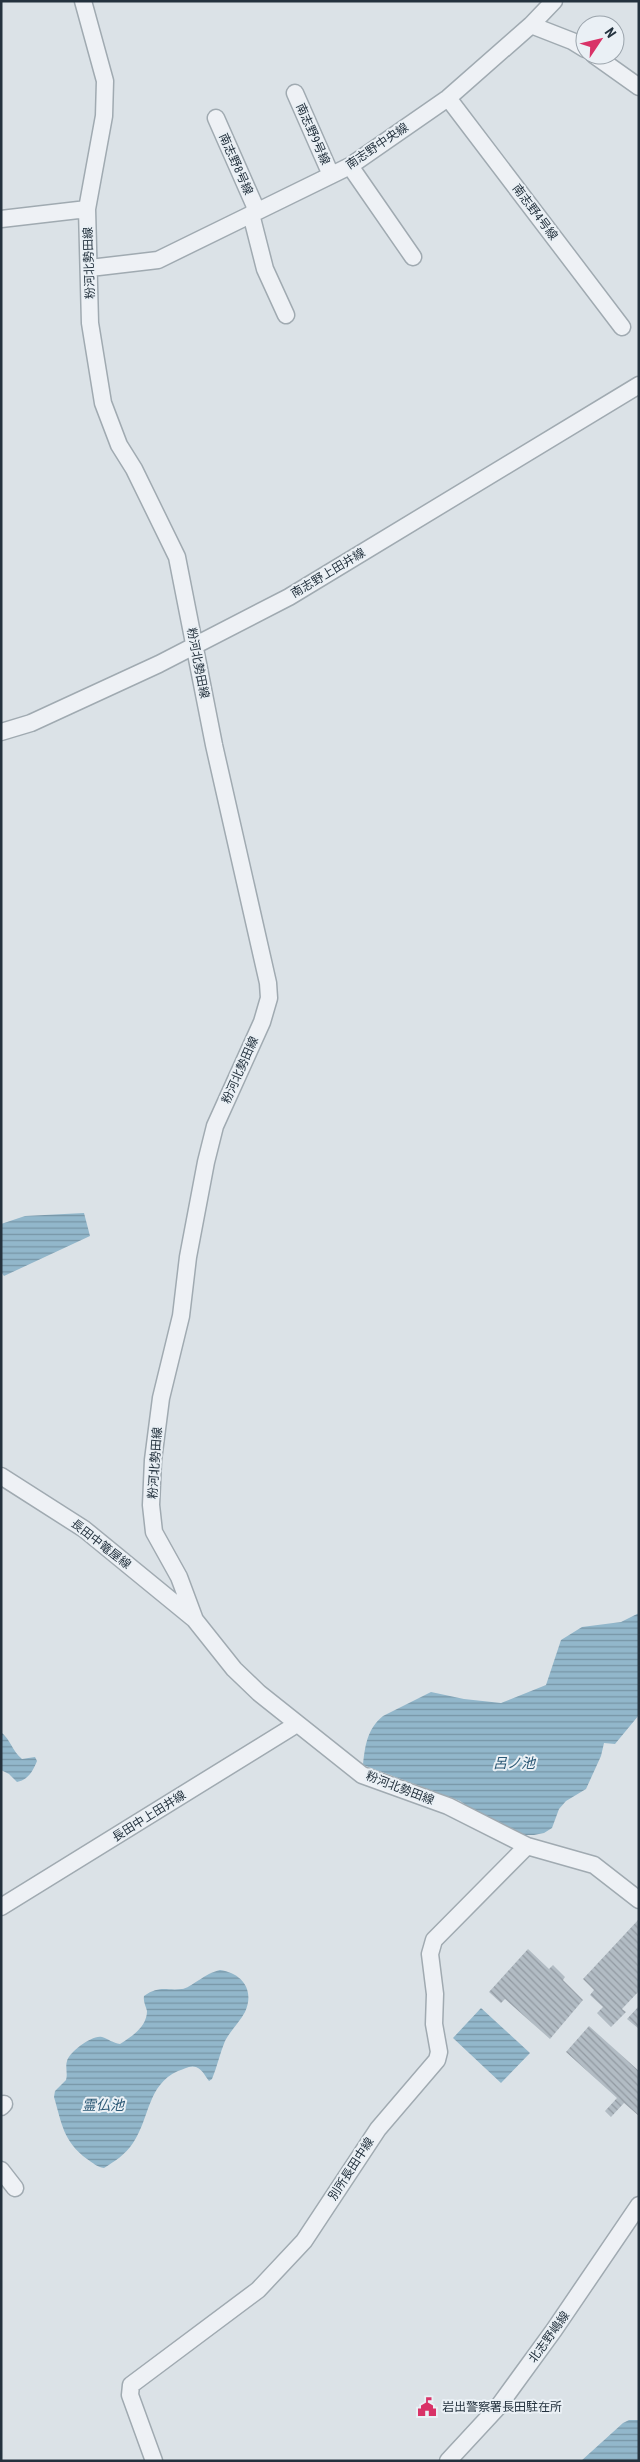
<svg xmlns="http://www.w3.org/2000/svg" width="640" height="2462" font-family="'Roboto Condensed','Noto Sans JP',sans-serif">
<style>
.water{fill:url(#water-rules)}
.building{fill:url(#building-back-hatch)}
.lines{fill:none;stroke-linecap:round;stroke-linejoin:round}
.street-casing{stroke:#a0aab1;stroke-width:19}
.street{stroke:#eef1f5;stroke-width:16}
.labels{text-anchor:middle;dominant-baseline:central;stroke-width:4;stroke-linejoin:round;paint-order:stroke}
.street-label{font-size:12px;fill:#24323e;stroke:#eaf0f5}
.poi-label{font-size:12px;fill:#24323e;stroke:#eaf0f5;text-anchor:start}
.water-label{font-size:14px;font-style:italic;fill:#2b5875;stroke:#eaf0f5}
</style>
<defs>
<pattern id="water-rules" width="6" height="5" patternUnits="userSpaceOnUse" patternTransform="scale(1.25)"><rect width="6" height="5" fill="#92b7cb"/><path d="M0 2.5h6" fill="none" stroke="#7795a6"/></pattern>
<pattern id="building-back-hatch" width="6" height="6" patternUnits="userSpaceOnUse" patternTransform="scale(1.25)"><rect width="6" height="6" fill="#b2bcc4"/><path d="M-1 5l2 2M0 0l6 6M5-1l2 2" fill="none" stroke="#9199a1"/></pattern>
</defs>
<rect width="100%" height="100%" fill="#dbe2e7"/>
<path class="water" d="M84,1213L90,1236L4,1276L1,1272V1224L25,1216Z
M639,1613V1715L615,1744L604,1743L601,1756L586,1789L566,1801L559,1809L552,1828L544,1833L534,1835H523L483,1817L460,1801L363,1765C365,1746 367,1729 383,1716L431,1692L464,1699L501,1703L546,1685L561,1640L582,1627L621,1622Z
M1,1732C11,1740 12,1751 22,1759L35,1757L37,1761C33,1771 28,1780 17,1782L9,1774L1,1770Z
M220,1970C242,1973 255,1990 245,2012C240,2022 230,2031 225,2041C220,2053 217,2067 212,2079L209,2081C205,2076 203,2070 196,2067C190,2065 184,2069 178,2071C147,2085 150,2118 133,2143C125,2155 115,2161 104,2168C97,2167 93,2163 87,2159C63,2141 62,2124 54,2097L55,2091L66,2080C68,2074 65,2067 67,2061C69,2052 93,2034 102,2037C108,2039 113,2043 120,2044C131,2037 147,2027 147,2011C146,2006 143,2002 144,1996C160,1985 166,1991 182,1989C191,1988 205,1973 220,1970Z
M481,2008L530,2053L501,2083L453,2038Z
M629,2420H639V2461H581L623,2423Z"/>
<path class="building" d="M639,1919V1991L622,2009L626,2012L611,2027L597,2013L603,2007L590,1995L594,1990L583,1979Z
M528,1949L549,1969L553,1965L565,1977L563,1980L583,2000L550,2039L505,1999L501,2003L489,1992Z
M639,2006V2029L627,2019Z
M589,2026L639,2071V2116L624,2103L611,2117L605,2111L617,2098L566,2052Z"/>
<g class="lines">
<g class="street-casing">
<path id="street" d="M83,1L105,81L104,116L87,209L90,323L103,403L119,445L134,469L177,557L214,745L268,983L269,998L262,1022L215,1126L206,1162L188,1257L181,1316L161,1398L153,1460L151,1505L154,1532L179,1577L195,1620L234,1669L259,1693L362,1775L448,1806L527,1846L594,1865L639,1900
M531,25L554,1
M594,55L639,87
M295,93L331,175
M448,98L622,327
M216,118L257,211
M350,166L413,257
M251,214L265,269L286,315
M1,219L87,209
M90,268L158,260L350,166L448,98L531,25L572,41L585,49
M1,732L31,723L159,664L289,597L639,385
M1,1476L84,1529L194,1619
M1,1907L297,1724
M1,2107L4,2104
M1,2170L15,2188
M154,2461L130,2395L131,2385L258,2290L304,2241L378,2129L437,2060L439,2052L434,2024L435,1994L430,1954L434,1940L527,1846
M448,2461L498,2407L554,2330L639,2205"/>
</g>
<use href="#street" class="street"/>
</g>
<defs>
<g id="civic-bare" transform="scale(1.5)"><path d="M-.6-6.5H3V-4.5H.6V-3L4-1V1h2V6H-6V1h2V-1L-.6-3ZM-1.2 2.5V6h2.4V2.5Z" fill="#d93267" stroke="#eaf0f5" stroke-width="2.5" paint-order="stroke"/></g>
</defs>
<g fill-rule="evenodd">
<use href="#civic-bare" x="427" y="2407"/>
</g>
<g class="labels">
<g class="street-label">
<text transform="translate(313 134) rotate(66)">南志野9号線</text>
<text transform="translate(377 146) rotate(-34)">南志野中央線</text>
<text transform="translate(236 164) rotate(66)">南志野8号線</text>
<text transform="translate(535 212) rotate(53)">南志野4号線</text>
<text transform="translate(89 263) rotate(-92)">粉河北勢田線</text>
<text transform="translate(328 573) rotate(-31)">南志野上田井線</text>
<text transform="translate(198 663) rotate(79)">粉河北勢田線</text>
<text transform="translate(240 1070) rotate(-66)">粉河北勢田線</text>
<text transform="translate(155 1463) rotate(-86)">粉河北勢田線</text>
<text transform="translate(101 1544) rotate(38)">長田中篭屋線</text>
<text transform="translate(400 1788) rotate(21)">粉河北勢田線</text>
<text transform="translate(149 1816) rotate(-32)">長田中上田井線</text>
<text transform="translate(351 2169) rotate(-57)">別所長田中線</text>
<text transform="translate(549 2337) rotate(-54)">北志野嶋線</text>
</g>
<g class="poi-label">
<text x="442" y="2407">岩出警察署長田駐在所</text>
</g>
<g class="water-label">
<text x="514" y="1763">呂ノ池</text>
<text x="103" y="2105">霊仏池</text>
</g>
</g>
<rect width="640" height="2462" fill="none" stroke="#24323e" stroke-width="5"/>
<g transform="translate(600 40) rotate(55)"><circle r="24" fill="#eaf0f5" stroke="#9ba4ac"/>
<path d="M0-4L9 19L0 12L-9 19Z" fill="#d93267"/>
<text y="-8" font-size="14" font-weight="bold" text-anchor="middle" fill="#24323e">N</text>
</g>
</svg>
